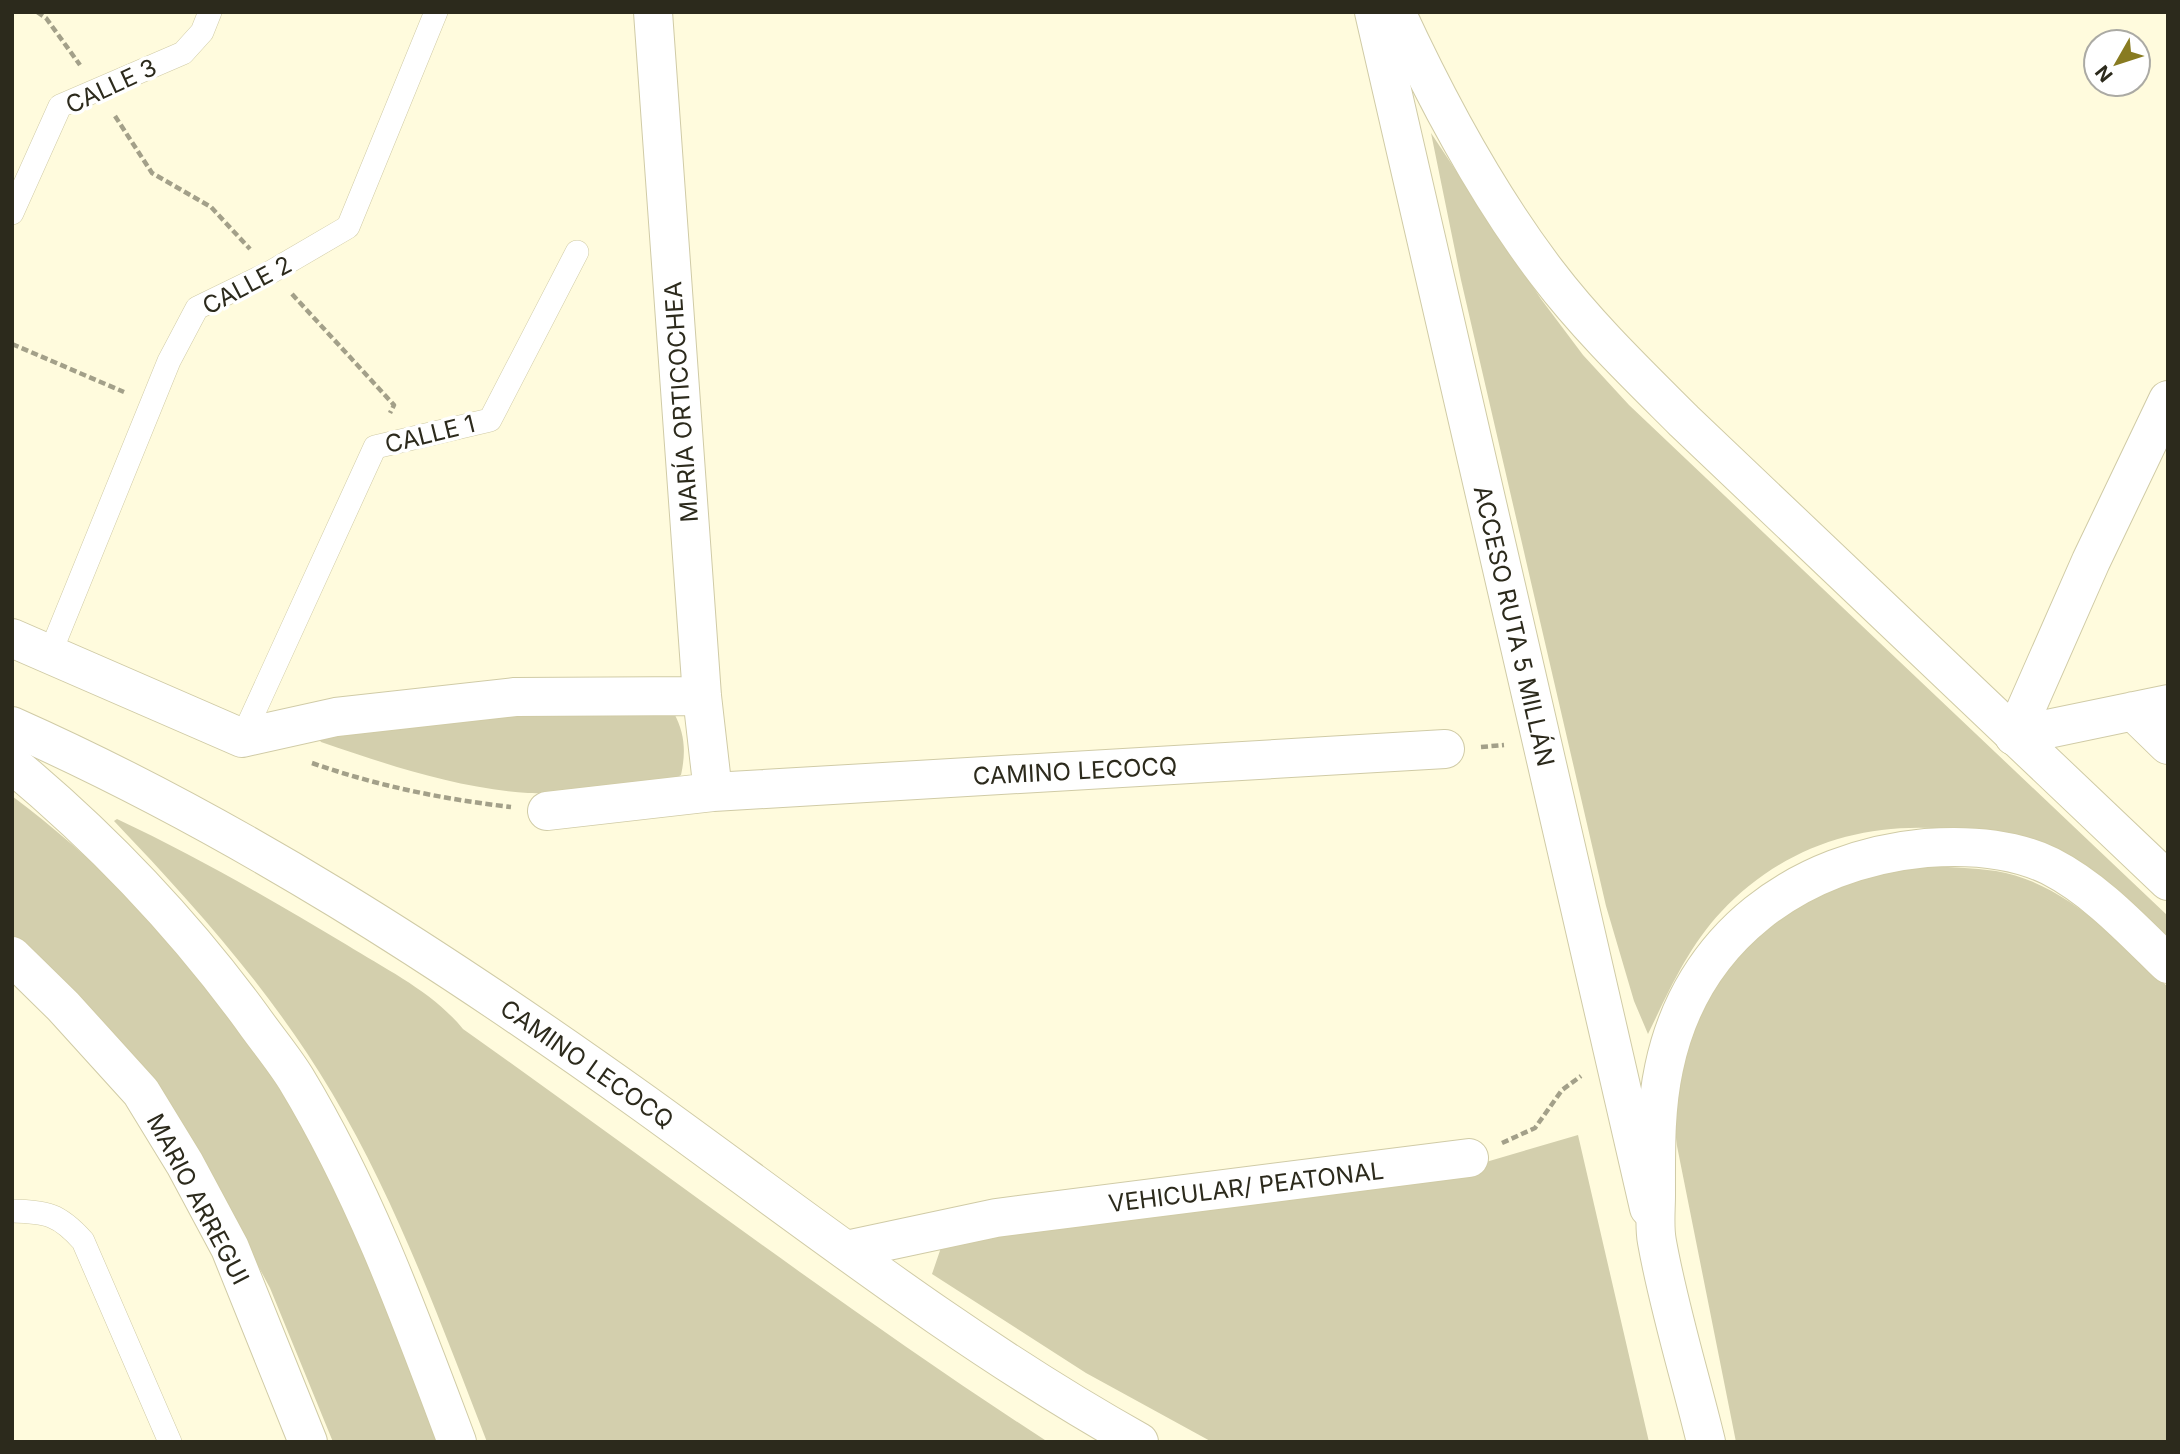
<svg xmlns="http://www.w3.org/2000/svg" width="2180" height="1454" font-family="Inter,sans-serif">
<style>
.green{fill:#d3cfad}
.lines{fill:none;stroke-linecap:round;stroke-linejoin:round}
.lane-casing{stroke:#d0cba6;stroke-width:24}
.street-casing{stroke:#d0cba6;stroke-width:40}
.secondary-casing{stroke:#d0cba6;stroke-width:40}
.primary-casing{stroke:#d0cba6;stroke-width:40}
.highway-casing{stroke:#d0cba6;stroke-width:40}
.path{stroke:#a3a089;stroke-width:4.5;stroke-dasharray:7 3.5;stroke-linecap:butt}
.lane{stroke:#fff;stroke-width:23}
.street{stroke:#fff;stroke-width:38}
.secondary{stroke:#fff;stroke-width:38}
.primary{stroke:#fff;stroke-width:38}
.highway{stroke:#fff;stroke-width:38}
.labels{text-anchor:middle;dominant-baseline:central;stroke-width:7;stroke-linejoin:round;paint-order:stroke}
.street-label{font-size:24px;fill:#2c2a1c;stroke:#fff}
</style>
<rect width="100%" height="100%" fill="#fffbdd"/>
<path class="green" d="M1431,133L1541,299L1583,355L1629,405L2168,916V938C2140,911 2113,880 2079,863C2066,857 2052,854 2039,849C1926,810 1806,821 1721,912C1688,947 1669,991 1648,1034L1634,1001L1606,906L1461,280Z
M567,711L674,713C685,734 686,752 681,775C660,788 632,786 608,788C582,790 554,794 528,793C455,788 389,765 321,742L316,735Z
M12,796C157,904 274,1056 351,1219C384,1291 409,1368 438,1442H333L270,1288L227,1208L36,956L12,935Z
M117,819C196,856 272,900 347,945C387,970 433,992 463,1029C658,1167 847,1312 1048,1442H487C442,1326 396,1200 332,1093C272,992 195,906 114,821Z
M1926,866C1949,867 1973,868 1996,871C2064,882 2120,942 2168,987V1442H1736L1677,1146C1664,1051 1719,952 1800,904C1813,896 1830,891 1844,886C1877,873 1890,867 1926,866Z
M1578,1135L1649,1442H1212L1086,1373L932,1274L945,1236L1469,1167Z"/>
<g class="lines">
<g class="lane-casing">
<path id="lane" d="M12,213L60,106L183,53L202,32L210,12
M49,656L169,361L197,308L271,272L348,227L436,12
M242,738L375,447L490,420L577,252
M12,1211C47,1212 59,1214 83,1241L170,1442"/>
</g>
<g class="street-casing">
<path id="street" d="M653,12L702,696L713,792
M12,638L242,738L336,717L515,697L702,696
M2133,711L2168,745
M2014,736L2168,704
M547,811L713,792L1445,749
M846,1250L996,1218L1469,1158"/>
</g>
<g class="secondary-casing">
<path id="secondary" d="M1374,12L1649,1208
M2014,736L2091,561L2168,400
M12,956L63,1006L141,1092L185,1164L230,1248L308,1442"/>
</g>
<g class="primary-casing">
<path id="primary" d="M12,726C237,826 445,961 645,1104C806,1220 965,1345 1139,1442"/>
</g>
<g class="highway-casing">
<path id="highway" d="M1396,12C1438,103 1486,193 1547,273C1588,327 1637,374 1684,421L2168,881
M12,764C102,839 184,925 252,1018C266,1038 283,1058 296,1079C365,1193 410,1317 457,1442
M1706,1442C1690,1376 1669,1309 1657,1242C1654,1227 1656,1210 1656,1195C1656,1152 1655,1110 1664,1068C1691,937 1798,860 1926,848C1966,845 2013,848 2050,866C2095,889 2132,929 2168,964"/>
</g>
<path class="path" d="M37,12L46,18L80,65
M115,116L152,173L211,207L250,249
M292,294L394,405L390,413
M12,344L124,392
M1481,747L1504,745
M312,763C378,786 442,799 511,807
M1502,1143L1535,1128L1562,1090L1581,1076"/>
<use href="#lane" class="lane"/>
<use href="#street" class="street"/>
<use href="#secondary" class="secondary"/>
<use href="#primary" class="primary"/>
<use href="#highway" class="highway"/>
</g>
<g class="labels">
<g class="street-label">
<text transform="translate(111 86) rotate(-25)">CALLE 3</text>
<text transform="translate(247 285) rotate(-28)">CALLE 2</text>
<text transform="translate(681 402) rotate(-94)">MARÍA ORTICOCHEA</text>
<text transform="translate(430 434) rotate(-14)">CALLE 1</text>
<text transform="translate(1514 626) rotate(77)">ACCESO RUTA 5 MILLÁN</text>
<text transform="translate(1075 771) rotate(-3)">CAMINO LECOCQ</text>
<text transform="translate(587 1064) rotate(35)">CAMINO LECOCQ</text>
<text transform="translate(1246 1187) rotate(-7)">VEHICULAR/ PEATONAL</text>
<text transform="translate(198 1199) rotate(62)">MARIO ARREGUI</text>
</g>
</g>
<rect width="2180" height="1454" fill="none" stroke="#2c2a1c" stroke-width="28"/>
<g transform="translate(2117 63) rotate(231)"><circle r="33" fill="#ffffff" stroke="#abaaa4" stroke-width="2"/>
<path d="M0-5L12 26L0 18L-12 26Z" fill="#887b21"/>
<text y="-10" font-size="19" font-weight="bold" text-anchor="middle" fill="#2c2a1c">N</text>
</g>
</svg>
